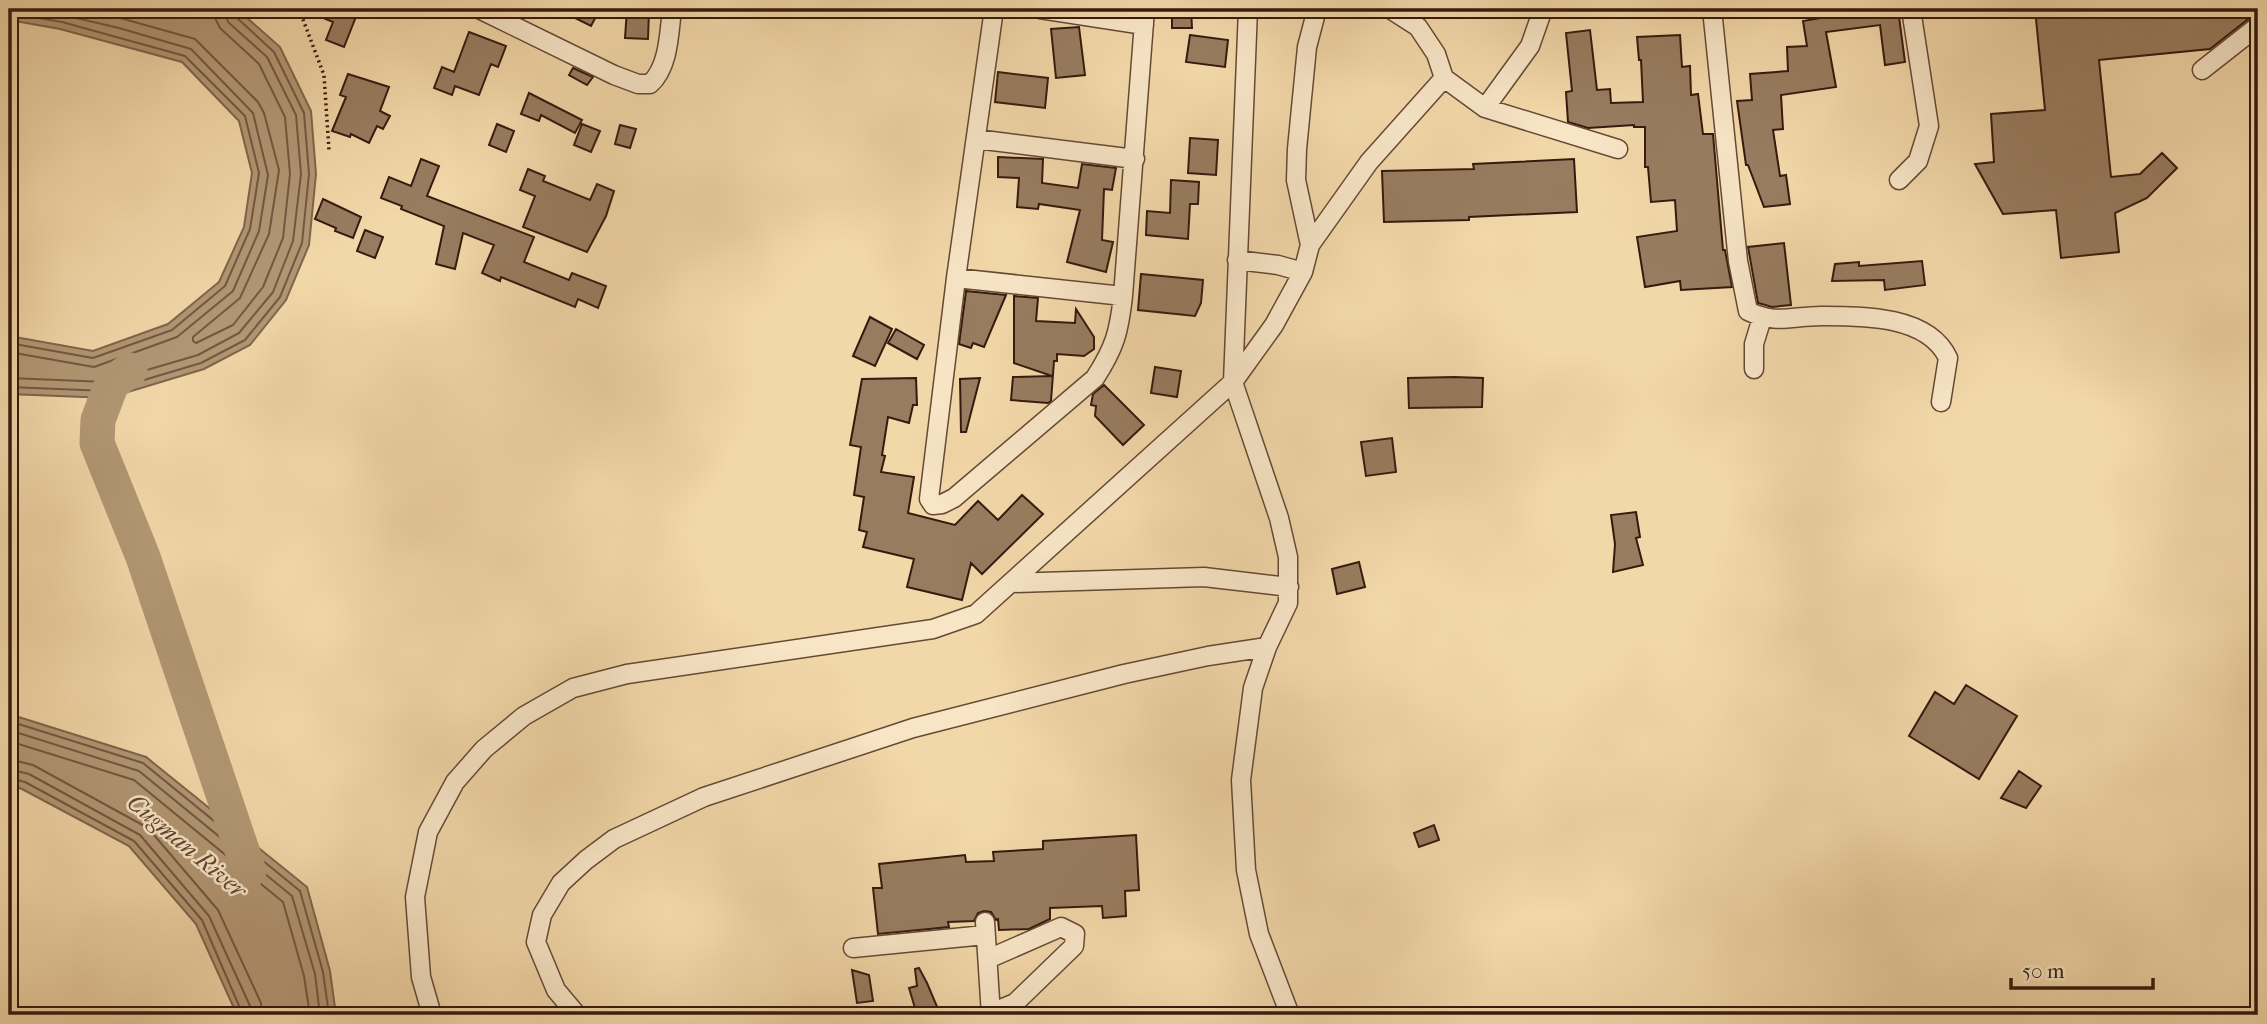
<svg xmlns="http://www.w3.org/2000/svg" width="2267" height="1024" font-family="'IM FELL French Canon',serif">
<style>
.water{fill:#b29774;stroke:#80654c;stroke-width:2}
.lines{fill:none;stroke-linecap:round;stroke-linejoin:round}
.shore{stroke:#745842;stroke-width:2}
.river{stroke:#b29774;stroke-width:35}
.building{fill:#987c5f;stroke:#361a0f;stroke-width:2}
.minor-casing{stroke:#654935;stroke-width:21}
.path{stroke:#361a0f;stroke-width:3.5;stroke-dasharray:2 3.5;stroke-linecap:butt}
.minor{stroke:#f7e5c6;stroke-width:18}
.labels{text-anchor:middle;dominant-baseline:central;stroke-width:5;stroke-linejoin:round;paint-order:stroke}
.water-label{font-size:24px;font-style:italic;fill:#614632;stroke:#f7e5c6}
</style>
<rect width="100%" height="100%" fill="#f2d7a8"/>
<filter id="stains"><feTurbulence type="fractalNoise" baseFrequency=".00286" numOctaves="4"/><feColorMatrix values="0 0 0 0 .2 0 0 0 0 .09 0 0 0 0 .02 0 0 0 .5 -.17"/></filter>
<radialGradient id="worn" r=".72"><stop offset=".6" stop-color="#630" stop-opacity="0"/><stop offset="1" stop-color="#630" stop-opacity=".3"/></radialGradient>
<path class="water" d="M9,9H237L280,47L311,111L316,174L309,245L286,300L250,345L204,369L108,398L9,394V336L93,351L168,324L219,282L244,227L252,173L239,121L182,62L60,29L9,20Z
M9,714L146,757L307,887L330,971L336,1015H237L196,924L129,846L22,789L9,784Z"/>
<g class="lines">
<path class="shore" d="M88,9L195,39L258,102L264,113L279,170L269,234L240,298L193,337V341L196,343L233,325L263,287L283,238L290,174L285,117L259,64L220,28L215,18L214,9
M9,13L62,22L185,56L245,116L259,173L250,229L225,286L172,330L93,358L9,343
M9,352L94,367L177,337L233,291L259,231L268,175L253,113L191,49L119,28L38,9
M9,378L106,382L198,355L239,333L273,292L293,241L301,174L296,115L267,57L228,22L224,9
M9,387L107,391L201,363L245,340L280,297L302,243L309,174L304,113L274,52L236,17L233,9
M9,721L143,763L300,891L323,972L329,1015
M9,730L139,771L292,896L315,974L320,1015
M9,741L134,780L283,902L304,976L310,1015
M9,759L33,765L148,828L218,910L261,1003L262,1015
M9,769L29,774L140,835L209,916L250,1006L252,1015
M9,778L25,782L134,841L202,920L243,1015"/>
<path class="river" d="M130,370L112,383L98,420L97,443L143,557L249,871"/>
</g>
<path class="building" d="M302,9H359L344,47L326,40L333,22Z
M557,9H600L591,26Z
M627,9L649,11L648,39L625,38Z
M1172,9H1191L1192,28H1172Z
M1826,9H1898L1905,62L1885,65L1880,25L1826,32L1836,87L1781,95L1783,129L1773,130L1780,176L1786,175L1790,204L1764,207L1748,165H1746L1737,101L1752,100L1750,74L1788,71L1787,47L1807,46L1803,21L1827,17Z
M2035,9H2258V15L2251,17L2210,49L2099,60L2111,177L2140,174L2162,153L2177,168L2147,198L2115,213L2119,252L2061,258L2056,210L2003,214L1975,164L1994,162L1991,114L2045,110Z
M1079,27L1085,75L1056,78L1051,29Z
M1590,30L1597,90L1610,89L1611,103L1643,102L1641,60H1639L1637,37L1680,35L1682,67L1690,66L1691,95L1698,94L1703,134H1713L1723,250H1725L1732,287L1681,290L1680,281L1645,287L1637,237L1677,231L1675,200L1651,202L1648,167H1645V127H1634V125L1588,128L1568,122L1566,92L1572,91L1566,33Z
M469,32L506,46L498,67L491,64L479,95L455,86L452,95L434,88L442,67L454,72Z
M1190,35L1228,40L1225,67L1186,62Z
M573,68L593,77L587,85L569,75Z
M998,72L1048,78L1045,108L995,102Z
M348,74L389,87L380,111L390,116L383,129L377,126L369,143L351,134L350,137L332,131L346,97L340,95Z
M529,93L582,120L575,133L541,115L539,121L521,114Z
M497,124L514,131L506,152L489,145Z
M582,124L600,131L591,152L574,145Z
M620,125L636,129L630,148L615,144Z
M1190,138L1218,140L1216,175L1188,173Z
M998,157L1043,159L1042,183L1078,188L1082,164L1116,168L1112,190L1104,189L1102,240L1113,242L1106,272L1067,262L1080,210L1039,204L1038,209L1017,207L1019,178L998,177Z
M421,159L439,166L427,196L534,237L524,262L569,280L572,273L606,286L598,308L578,299L575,307L501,277L500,281L482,273L494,245L463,233L455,269L436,264L444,226L401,209L402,206L381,198L389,177L411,186Z
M1574,159L1577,212L1469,217V220L1384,222L1382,171L1474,169L1473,164Z
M528,169L545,176L543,181L590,200L597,184L614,191L606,216L587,252L523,227L535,196L520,190Z
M1171,180L1199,182L1198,204H1190L1188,239L1146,235L1147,211L1170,213Z
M323,199L361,217L353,238L335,231L336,228L315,219Z
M365,230L383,237L375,258L357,251Z
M1784,243L1791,305L1772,307L1762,304L1758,303L1748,247Z
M1922,261L1925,285L1885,290L1884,280L1832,281L1835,264L1859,262V266Z
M1141,274L1203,280L1201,303L1195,316L1138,310Z
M966,291L1006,295L984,347L973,343L971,348L959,344Z
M1014,296L1038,298L1036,321L1075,323L1076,309L1094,337V349L1084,356L1057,354V361H1054L1051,401L1048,403L1011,400L1013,377L1052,376L1014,363Z
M870,317L892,329L875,366L853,356Z
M896,329L924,345L917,359L888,343Z
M1155,367L1181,371L1177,397L1151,393Z
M1454,377L1483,378L1482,407L1409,408L1408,378Z
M916,378L917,405H913L909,423L888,417L882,455L885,456L881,472L914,477L908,513L955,525L978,501L998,520L1022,495L1043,514L982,574L971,563L962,600L907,587L914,559L863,547L867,532L859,530L864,497L854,495L861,447L850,445L862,379Z
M980,378L966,432H961L960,379Z
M1104,385L1144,425L1123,445L1095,416L1096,406L1091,405L1093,394Z
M1392,438L1396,472L1366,476L1361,442Z
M1636,512L1640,537L1636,538L1643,565L1613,572L1615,544L1611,515Z
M1359,562L1365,587L1337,594L1332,569Z
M1966,685L2017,716L1979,779L1909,736L1935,692L1954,704Z
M2019,771L2041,786L2026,808L2001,798Z
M1434,825L1439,840L1419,847L1414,833Z
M1136,835L1139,890L1125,891L1126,916L1103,918L1102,906L1050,908V919L1029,929L999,930L998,919L996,920L991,912L984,911L978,913L974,921L948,922L949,927L878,934L873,888H882L879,864L965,855L966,862L994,861L993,852L1043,849V841Z
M919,968L927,983L938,1009L922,1012L921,1008H915L909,988L917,986L915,969Z
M852,970L869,975L873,1001L857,1003Z"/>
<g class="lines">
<g class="minor-casing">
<path id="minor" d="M479,9L614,75L638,84H650C669,67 669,33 672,9
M994,9L956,278L929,499L933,505L942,504L954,498L1095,378C1115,347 1119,332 1123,296L1145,9
M1040,9L1144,25
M1390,9L1418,27L1436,54L1444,78L1485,108L1618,149
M1712,9L1738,261L1748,311C1776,325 1792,316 1821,316C1862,316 1928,315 1948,358L1941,402
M2202,70L2258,26
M1485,108L1530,46L1543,9
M976,139L1135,159
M1899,180L1918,161L1929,126L1911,9
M1310,245L1296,180L1297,149L1307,47L1317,9
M1237,260L1278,265L1303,272L1310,245L1369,162L1444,78
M956,278L1123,296
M1754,369V344L1762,318
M1012,583L1204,577L1289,587
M1267,647L1253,688L1241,780L1246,870L1259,934L1290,1015
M985,922L991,1015
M853,948L985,935
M988,959L1061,927L1075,934L1074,946L1015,1003L991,1013
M432,1015L421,977L415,897L428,832L455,782L484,749L524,716L573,688L627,674L933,629L976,614L1233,382L1274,325L1303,272
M577,1015L556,990L536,942L542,915L561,883L586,860L614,839L704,797L913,728L1124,674L1208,656L1267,647L1288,603V557L1279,518L1233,382L1248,9"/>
</g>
<path class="path" d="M299,9L324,75L329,150"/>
<use href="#minor" class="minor"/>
</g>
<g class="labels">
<g class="water-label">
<text transform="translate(187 846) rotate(40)">Cugman River</text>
</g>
</g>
<rect width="2267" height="1024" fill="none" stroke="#f2d7a8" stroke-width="35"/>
<rect x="10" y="10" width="2246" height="1003" fill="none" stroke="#361a0f" stroke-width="3.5"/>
<rect x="18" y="18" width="2232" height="989" fill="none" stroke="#361a0f" stroke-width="2"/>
<path d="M2011 978v10h142v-10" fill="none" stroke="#361a0f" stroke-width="3.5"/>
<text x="2022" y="978" font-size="21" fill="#361a0f" stroke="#f7e5c6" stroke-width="5" paint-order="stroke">50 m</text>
<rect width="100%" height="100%" filter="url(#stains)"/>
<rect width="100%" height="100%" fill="url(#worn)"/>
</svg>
